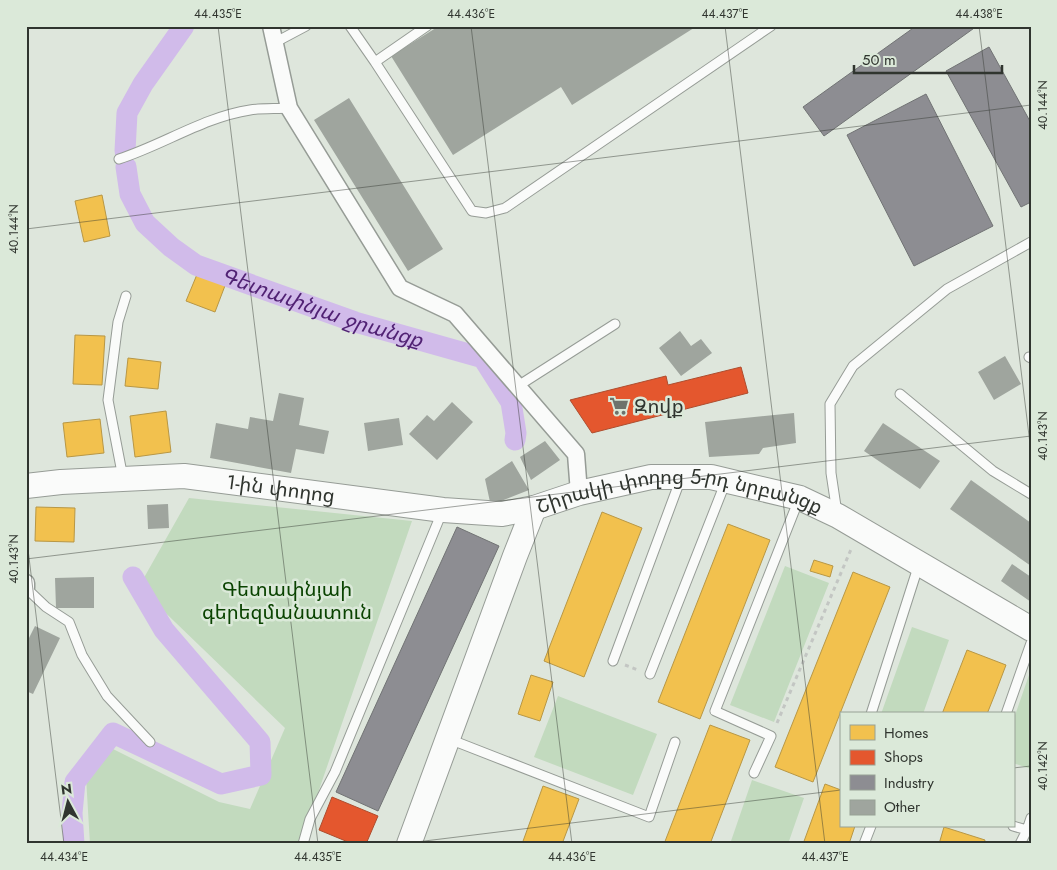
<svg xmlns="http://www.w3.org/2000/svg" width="1057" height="870" font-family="Jost,'Noto Sans Armenian',sans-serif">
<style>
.green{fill:#c2dabe}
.homes{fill:#f2c14e;stroke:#b89745}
.shops{fill:#e4572e;stroke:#ae4d2e}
.industry{fill:#8d8d92;stroke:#717374}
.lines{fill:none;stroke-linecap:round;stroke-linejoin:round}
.canal{stroke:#d1bbea;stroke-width:21}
.building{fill:#9fa59e}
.lane-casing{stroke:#969c96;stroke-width:11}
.street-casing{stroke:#969c96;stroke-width:19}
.secondary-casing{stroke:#969c96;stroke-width:26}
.path{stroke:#c3c6c3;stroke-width:3;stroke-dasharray:4 4;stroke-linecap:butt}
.lane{stroke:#fafbfa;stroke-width:9}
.street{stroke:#fafbfa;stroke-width:16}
.secondary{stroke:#fafbfa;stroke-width:24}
.ticks{fill:none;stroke:#30352f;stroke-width:1;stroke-opacity:0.45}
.labels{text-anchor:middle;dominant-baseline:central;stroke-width:5;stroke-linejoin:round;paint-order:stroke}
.poi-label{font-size:20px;fill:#30352f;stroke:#dbe9d9;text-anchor:start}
.street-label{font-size:20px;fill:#30352f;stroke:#dbe9d9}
.park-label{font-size:20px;fill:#0a4301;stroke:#dbe9d9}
.water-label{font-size:21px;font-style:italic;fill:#512274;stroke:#dbe9d9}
.neatline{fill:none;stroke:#30352f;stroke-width:2}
.ticks-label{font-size:12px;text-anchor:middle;fill:#30352f}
</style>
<rect width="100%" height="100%" fill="#dee6dc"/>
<path class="green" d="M189,498L412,521L321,784L302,844H90L86,777L113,749L219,802L250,809L285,728L148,596L141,583Z
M785,566L829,583L774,722L730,705Z
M912,627L949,640L923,714H881Z
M1029,675H1031V769L1013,763V721Z
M558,696L657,734L633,795L534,757Z
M752,780L804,798L788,844H730Z"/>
<path class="homes" d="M102,195L110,236L84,242L75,201Z
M198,272L226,283L215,312L186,301Z
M75,335L105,336L102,385L73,384Z
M128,358L161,362L158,389L125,386Z
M166,411L171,452L135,457L130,416Z
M100,419L104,453L67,457L63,423Z
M36,507L75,508L74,542L35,541Z
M602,512L642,528L584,677L544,661Z
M728,524L770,540L700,719L658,702Z
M814,560L833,566L830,577L810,571Z
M853,572L890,587L813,782L775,767Z
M967,650L1006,665L995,694L987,714H942Z
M531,675L553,682L540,721L518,714Z
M710,725L750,740L710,844H664Z
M825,784L841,790V826H855L849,844H803Z
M543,786L579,799L562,844H522Z
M944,827L985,840L984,844H939Z"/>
<path class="shops" d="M741,367L748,393L592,433L570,400L666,376L668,385Z
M332,797L378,816L366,844H353L319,830Z"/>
<path class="industry" d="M916,26H977L824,136L803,107Z
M989,47L1031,123V202L1021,207L946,71Z
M926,94L993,226L914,266L847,135Z
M457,527L499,546L378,811L336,792Z"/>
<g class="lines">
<g class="canal">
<path d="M125,151L127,113L143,84L184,26"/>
<path id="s1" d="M126,167L130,194L145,223L171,247L196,265L355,322L483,358L511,402L516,433L515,440"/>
<path d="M74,844L72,813L75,782L113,733L221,784L261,775L260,742L164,630L133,577"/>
</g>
</g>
<path class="building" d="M439,26H697L572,105L561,87L453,155L391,56Z
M349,98L443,249L408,271L314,120Z
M680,331L691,346L701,339L712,353L681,376L659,348Z
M1005,356L1021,384L994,400L978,372Z
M279,393L304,398L299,425L329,431L324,454L296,449L291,473L210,458L216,423L248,429L250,417L273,421Z
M452,402L473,422L437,460L409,434L427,415L434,421Z
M794,413L796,443L763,448L759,454L709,457L705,422Z
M399,418L403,445L368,451L364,423Z
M883,423L940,461L920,489L864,451Z
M545,441L560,460L531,480L520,457Z
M512,461L529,490L501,501L490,502L485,479Z
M971,480L1031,523V566L950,509Z
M168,504L169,528L148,529L147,505Z
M1012,564L1031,577V602L1001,581Z
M94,577V608H56L55,578Z
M35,626L60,638L33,694L26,691V644Z"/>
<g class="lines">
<g class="lane-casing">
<path id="lane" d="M350,26L375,62L427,26
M274,43L306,26
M375,62L472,211L486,213L505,208L771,26
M119,159C163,145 204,117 250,110C263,108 276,109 289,108
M1029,357L1031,358
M518,386L615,324
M900,394L993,471L1031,494
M123,478L108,400L118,322L126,296
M837,513L831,473L830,404L853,366L947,289L1031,242
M26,588L46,607L69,622L82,655L107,696L150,742
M613,661L681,478
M650,674L726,481
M871,714L919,564
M1006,714L1031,643
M449,739L649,817L675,742
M754,773L771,736L715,711L799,499
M1013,826L1027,830L1020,844
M1027,830L1031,818
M303,844L310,819L335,772L442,512
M864,844L871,826"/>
</g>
<g class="street-casing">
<path id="street" d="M271,26L289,108L400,288L455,314L576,454L579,493
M26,583V588"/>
</g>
<g class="secondary-casing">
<g id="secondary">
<path id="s2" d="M26,486L61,482L184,476L443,510L502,514L534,508L579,493L651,477H711L800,498L838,516L1031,629"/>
<path d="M409,844L515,556L534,508"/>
</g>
</g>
<path class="path" d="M625,665L638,670
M777,723L852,547"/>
<use href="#lane" class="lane"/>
<use href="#street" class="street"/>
<use href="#secondary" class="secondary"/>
</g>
<path class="ticks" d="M218,26L318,844M471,26L572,844M725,26L825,844M979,26L1031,452M26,229L1031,105M26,533L64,844M26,559L1031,436M1013,768L1031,766M400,844L841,790"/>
<defs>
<g id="supermarket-bare" transform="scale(1.5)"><path d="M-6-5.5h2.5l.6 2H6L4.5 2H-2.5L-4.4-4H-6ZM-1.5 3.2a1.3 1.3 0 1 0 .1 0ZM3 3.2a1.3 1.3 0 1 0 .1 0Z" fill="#6d736c" stroke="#dbe9d9" stroke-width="2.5" paint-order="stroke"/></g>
</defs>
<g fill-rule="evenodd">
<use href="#supermarket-bare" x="619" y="406"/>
</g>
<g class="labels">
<g class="poi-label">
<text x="634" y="406">Զովք</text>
</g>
<g class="street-label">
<text stroke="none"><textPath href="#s2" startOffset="256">1-ին փողոց</textPath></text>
<text stroke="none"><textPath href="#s2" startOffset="661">Շիրակի փողոց 5-րդ նրբանցք</textPath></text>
</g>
<g class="park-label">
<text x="287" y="589">Գետափնյաի<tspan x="287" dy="23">գերեզմանատուն</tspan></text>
</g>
<g class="water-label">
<text stroke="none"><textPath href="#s1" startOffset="259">Գետափնյա ջրանցք</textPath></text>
</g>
</g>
<rect width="1057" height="870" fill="none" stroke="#dbe9d9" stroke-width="55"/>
<rect x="840" y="712" width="175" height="115" fill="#dbe9d9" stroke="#97a195"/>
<rect x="850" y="725" width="25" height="15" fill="#f2c14e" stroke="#97a195"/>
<text x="884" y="738" font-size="15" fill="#30352f">Homes</text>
<rect x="850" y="750" width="25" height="15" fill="#e4572e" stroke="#97a195"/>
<text x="884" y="762" font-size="15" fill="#30352f">Shops</text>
<rect x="850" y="775" width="25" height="15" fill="#8d8d92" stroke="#97a195"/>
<text x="884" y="788" font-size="15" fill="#30352f">Industry</text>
<rect x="850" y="800" width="25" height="15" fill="#9fa59e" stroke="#97a195"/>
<text x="884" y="812" font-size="15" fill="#30352f">Other</text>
<g transform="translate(68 802) rotate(353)" stroke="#dbe9d9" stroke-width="4" paint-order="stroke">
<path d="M0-4L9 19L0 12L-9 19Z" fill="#30352f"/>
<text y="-8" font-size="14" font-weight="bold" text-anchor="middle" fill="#30352f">N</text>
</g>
<path d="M854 65v8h148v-8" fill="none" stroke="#30352f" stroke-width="2.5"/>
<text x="862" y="65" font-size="15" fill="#30352f" stroke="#dbe9d9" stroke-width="4" paint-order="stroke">50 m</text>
<rect x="28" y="28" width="1002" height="814" class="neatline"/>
<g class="ticks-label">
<text x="218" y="18">44.435°E</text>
<text x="471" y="18">44.436°E</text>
<text x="725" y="18">44.437°E</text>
<text x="979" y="18">44.438°E</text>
<text transform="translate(1043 105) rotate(-90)" y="4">40.144°N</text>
<text transform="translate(14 229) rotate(-90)" y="4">40.144°N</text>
<text transform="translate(1043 436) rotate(-90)" y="4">40.143°N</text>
<text transform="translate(14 559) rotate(-90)" y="4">40.143°N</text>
<text transform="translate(1043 766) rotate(-90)" y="4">40.142°N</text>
<text x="64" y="861">44.434°E</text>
<text x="318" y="861">44.435°E</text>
<text x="572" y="861">44.436°E</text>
<text x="825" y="861">44.437°E</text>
</g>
</svg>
